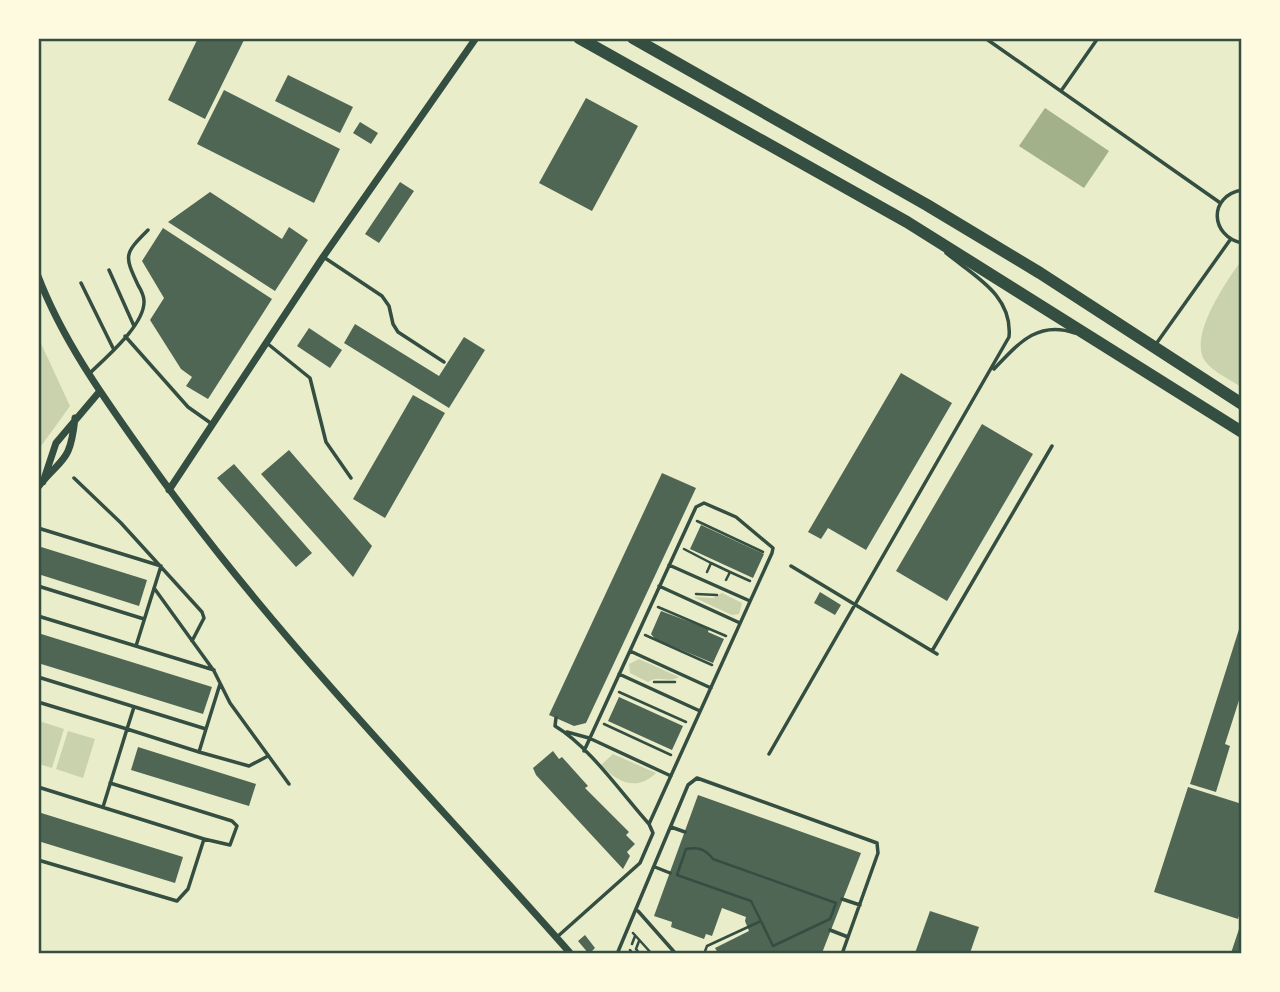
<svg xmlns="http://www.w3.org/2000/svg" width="1280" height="992" font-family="'Work Sans',sans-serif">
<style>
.green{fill:#cad2ad}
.water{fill:#a3b18a}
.building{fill:#4f6655}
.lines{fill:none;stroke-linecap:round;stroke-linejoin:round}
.path{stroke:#344e41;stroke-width:2.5}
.service{stroke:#344e41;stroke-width:3.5}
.minor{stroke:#344e41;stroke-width:7}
.trunk{stroke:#344e41;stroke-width:12}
.neatline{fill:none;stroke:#344e41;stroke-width:2.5}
</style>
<rect width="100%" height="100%" fill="#e9edc9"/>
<path class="green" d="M1241,261V387C1231,380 1213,372 1205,361C1188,336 1226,282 1241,261Z
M38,337L70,406L39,449H38Z
M722,593L742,603L739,614L732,615L693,597L713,598Z
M639,659L679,677C668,684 659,674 648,682L630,673L629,664Z
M39,721L64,729L52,768L39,764Z
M68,731L95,739L83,778L56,769Z
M613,754L656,773C636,792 617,782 601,765Z"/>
<path class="water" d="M1045,108L1109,151L1084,188L1019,146Z"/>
<path class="building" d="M198,38H245L205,119L168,100Z
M288,75L353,107L340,133L275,101Z
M224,90L340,149L314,203L197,144Z
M586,98L638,126L592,211L539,183Z
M360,122L378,133L371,144L353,133Z
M400,182L414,191L379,243L365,234Z
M210,192L282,239L289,227L308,240L275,291L168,222Z
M163,228L272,299L208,399L186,386L192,377L181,369L150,320L164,298L142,261Z
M355,324L439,376L464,337L485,350L449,408L344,343Z
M309,328L342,350L330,368L297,346Z
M901,373L952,403L866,550L828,528L821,539L808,532Z
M413,395L445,413L385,518L353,499Z
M982,424L1033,454L947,601L896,571Z
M289,450L372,546L353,577L261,474Z
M234,464L312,553L296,567L217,478Z
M662,473L696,488L586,723L574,726L549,715Z
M701,525L764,554L753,578L690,549Z
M38,546L147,580L139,606L38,574Z
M820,592L841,605L835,615L814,603Z
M661,611L709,629L708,632L724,639L713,663L655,639L651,634Z
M1241,623L1242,691L1225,744L1230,746L1216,792L1190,784Z
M38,633L212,687L203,714L38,663Z
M619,697L683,726L672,750L608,721Z
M138,747L256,784L249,806L131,770Z
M553,751L559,759L562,757L588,786L585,788L629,832L626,835L635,844L627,852L630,856L623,869L536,775L533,768Z
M1188,787L1242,804V907L1238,919L1154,892Z
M698,795L861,853L822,953H718L715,948L749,931L745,921L746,917L722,908L712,936L706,934L704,939L671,927L672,922L654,916Z
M38,812L183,857L175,883L38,841Z
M930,911L979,927L970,953H915Z
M1241,923L1242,953H1231Z
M585,935L595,948L589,954L578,941Z"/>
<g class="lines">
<path class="path" d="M697,521L763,552
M684,549L711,563L707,572
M711,563L730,572
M726,580L730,572L750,581
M696,594L717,595
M658,607L726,636
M645,635L712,665
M654,682H675
M619,692L686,722
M604,724L671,755
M633,933L652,954
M639,941L636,949L640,954
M632,944L635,936
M630,950L633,954
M704,954L707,946L761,921L751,901L677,875L686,849C699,847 705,849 713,859L836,903L830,919L773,946L761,921"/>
<path class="service" d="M985,38L1219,202
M1061,91L1098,38
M1242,190C1208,196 1210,236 1242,243
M325,258L382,296L389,306L393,324L398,332L444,362
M109,270L134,326
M81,283L114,350
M125,336L188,407L212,424
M268,344L310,378L326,442L351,478
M1156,344L1230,240
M994,369C1018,344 1037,320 1075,333
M89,374C105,358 145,325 144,301C144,295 141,290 138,285C124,255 124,254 148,230
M74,478L121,523L202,612L204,618L192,641
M38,528L161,566L136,646
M669,565L750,601
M791,566L937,654
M38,586L144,619
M659,586L740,623
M154,588L214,671L230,703L289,784
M38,616L214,670
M630,651L711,688
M932,651L1052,446
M619,674L700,711
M38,677L206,729L199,752L127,729L134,707
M38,702L127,729L103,807
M556,718L555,726C589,746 622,794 649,824L653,833L640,863L557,937
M206,729L220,684
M567,732L589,738L671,776
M584,751L696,507L704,503L736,517L773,548L772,553L649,824
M199,752L249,766L268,756
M769,754L1009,337C1013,295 974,276 946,253
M110,783L232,821L237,826L230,845L204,839
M38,787L204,839L188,889L177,901L38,860
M671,827L685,832
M655,867L670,873
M842,899L860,905
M638,911L676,954
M830,930L848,937
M617,954L688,785L697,778L877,843L878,853L842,954"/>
<path class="minor" d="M38,276C62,339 102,395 141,450C267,630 425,788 571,954
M43,482L56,443L100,391
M38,487C63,456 70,464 75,418
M169,490L323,257L476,38"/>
<path class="trunk" d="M579,38L907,222L1242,432
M633,38L927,205L1040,273L1242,404"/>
</g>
<rect width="1280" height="992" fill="none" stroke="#fefae0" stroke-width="80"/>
<rect x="40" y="40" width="1200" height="912" class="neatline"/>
</svg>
